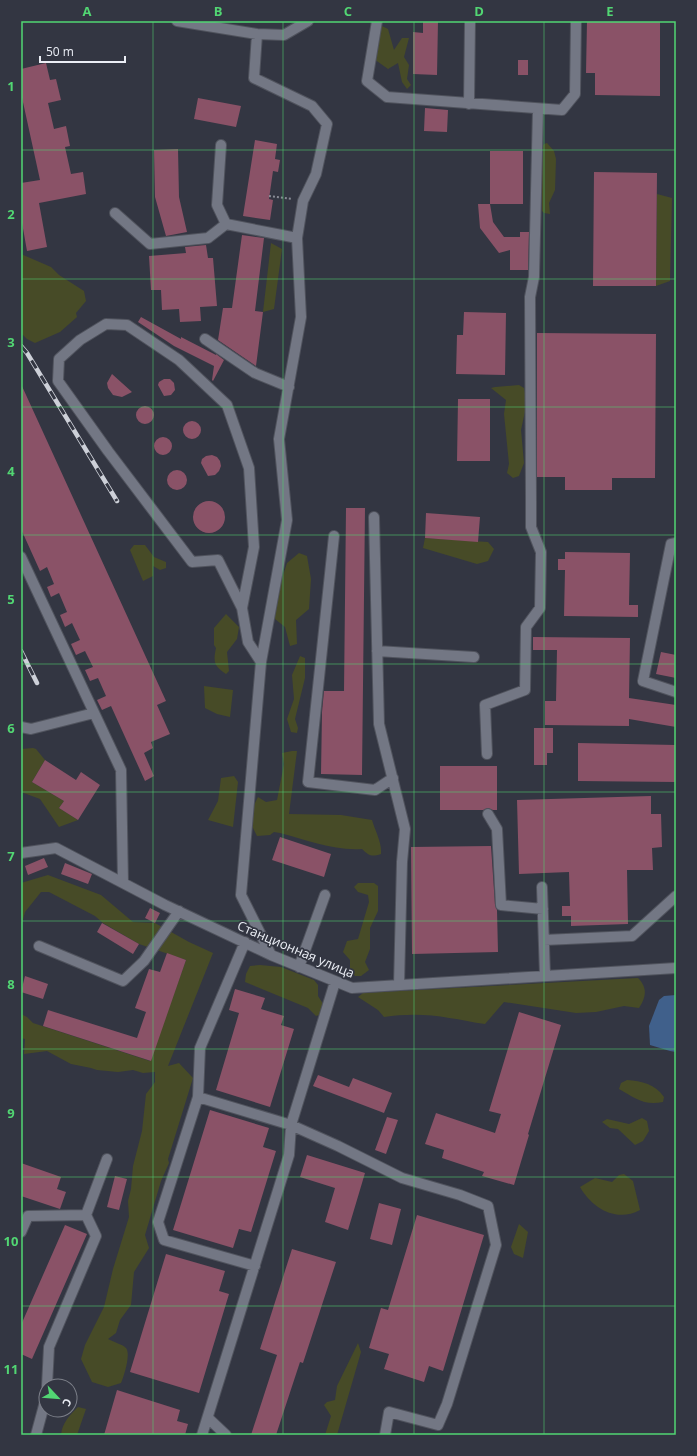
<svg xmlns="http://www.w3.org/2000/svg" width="697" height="1456" font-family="'Open Sans',sans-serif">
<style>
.green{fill:#474b27}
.water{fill:#40608b}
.building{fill:#8a5267}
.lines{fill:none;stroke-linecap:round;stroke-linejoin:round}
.minor-casing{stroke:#50535d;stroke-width:12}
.path{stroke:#888b95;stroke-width:2;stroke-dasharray:2 2;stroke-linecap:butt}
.minor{stroke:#737784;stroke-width:10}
.rail-casing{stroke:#cdd0d8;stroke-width:4.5}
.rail{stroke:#333642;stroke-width:3;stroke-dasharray:9;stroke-linecap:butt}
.grid{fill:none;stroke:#52d673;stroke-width:1;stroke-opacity:0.55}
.labels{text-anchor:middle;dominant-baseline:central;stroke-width:3.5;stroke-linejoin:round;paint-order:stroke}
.street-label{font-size:13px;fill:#ebeef5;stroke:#333642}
.neatline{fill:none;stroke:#52d673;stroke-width:1.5}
.grid-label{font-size:13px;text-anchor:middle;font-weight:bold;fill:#52d673}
</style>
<rect width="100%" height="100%" fill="#333642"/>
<path class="green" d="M382,26L388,29L394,50L402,38H409L404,57L409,65L407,79L411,85L407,89L402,82L398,63L388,69L374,59L377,34Z
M547,143L554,151L556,159L555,190L549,203L550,214L544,213L542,211V161L540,150L544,144Z
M657,194L672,198L670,281L656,286Z
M271,243L282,249L274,309L263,312Z
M21,254L51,267L59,275L84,291L86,301L76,313L77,317L60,332L35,343L27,339L21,333Z
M519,385L524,388L527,402L521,430L524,463L519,476L513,478L507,473L509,464L504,414L506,400L491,388L495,387Z
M425,538L488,542L494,549L488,561L477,564L423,548Z
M134,545H145L154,557L166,562V568L160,570L153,566V576L143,581L130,550Z
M299,553L307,556L311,579L309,609L296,620L297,644L290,646L285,627L275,619L273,606L287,563Z
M226,614L239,627L237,639L227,652L229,671L226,674C214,666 213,662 216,648L214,645V628Z
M300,656L305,658V678L295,719L298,728L297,733L291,732L287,719L294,699L292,675Z
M204,686L233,690L230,717L217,714L205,708Z
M33,748L36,749L45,760L32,782L64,801L59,808L78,820L59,827L40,799L21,792V749Z
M292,751H297L289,814L341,815L372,820C375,831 382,842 381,854C372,857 369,856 362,849C334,851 307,840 280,833L274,832L270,835L257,836L252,826L254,805L258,797L266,802L277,800L284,764L282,753Z
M234,776L238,782L233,827L208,820L218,801L221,778Z
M48,875L101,895L133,922L155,923L189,942L213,953L168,1066L179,1063L193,1078L168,1159L169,1163L161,1181L145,1235L149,1248L134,1272L131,1305L120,1320L116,1333L108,1339C113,1342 122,1344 126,1348C131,1354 124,1376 121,1383L108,1387L92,1382L81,1359L85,1345L104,1307L113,1269L129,1217L128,1201L131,1189L133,1166L142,1131L146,1094L155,1082V1072L143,1073L133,1070L118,1072L97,1070L91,1068L71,1064L47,1051L24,1054L25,1039L21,1038V1014L27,1017L33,1023L150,1061L186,960L139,944L103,923L95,916L49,892H41L25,912L21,927V883Z
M358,883H374L378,886V911L370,928V949L365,962L369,970L361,976H355L350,970V960L343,952L347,941L358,939L369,902L368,895L358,892L354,887Z
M260,965L281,967L314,980L318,985V996L325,1007L322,1014L316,1016L308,1008L245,982L246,974L250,966Z
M638,978C648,988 646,997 639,1008L624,1006L596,1012L576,1013L504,1002L485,1024C473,1023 461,1019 449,1018C428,1014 405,1014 384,1017L378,1010L358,997L363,993Z
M627,1080C642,1081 655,1084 664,1097L663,1102C644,1106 635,1098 619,1089L621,1083Z
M642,1118L647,1121L649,1131L643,1141L635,1145L618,1129L610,1128L602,1122L607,1119L629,1124Z
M624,1174L633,1181L640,1210C616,1223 592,1208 580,1187L595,1178L612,1182L619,1175Z
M519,1224L528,1232L523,1258L514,1254L511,1247Z
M358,1343L361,1352L337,1435H325L331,1416L324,1405L327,1402L335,1400L337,1386Z
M78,1407L86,1409L77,1435H61C62,1423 70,1415 78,1407Z"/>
<path class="water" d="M676,995V1052L670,1051L650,1045L649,1026L659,1000L664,996Z"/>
<path class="building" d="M423,21H438L437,75L413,74V32L423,33Z
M587,21H660V96L595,95V73H586Z
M518,60H528V75H518Z
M46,63L50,80L56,79L61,100L48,103L54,129L66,126L70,146L65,147L71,174L83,172L86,194L39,203L47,247L27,251L21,217V183L40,180L21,93V69Z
M198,98L241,106L236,127L194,119Z
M425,108L448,110L447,132L424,131Z
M255,140L277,144L275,159L280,160L278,172L273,171L269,199L273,200L270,220L243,216Z
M178,149L179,197L187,232L166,236L155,197L154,150Z
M490,151H523V204H490Z
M594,172L657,173L656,286H593Z
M478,204H490L493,222L504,237H520V232H529L528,270H510V250L499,253L480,228Z
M242,235L264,238L255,311L263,312L256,366L218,340L223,308H232Z
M206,245L208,258H213L217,306L200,307L201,321L180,322L179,309L162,310L161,290H151L149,256L186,253L185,247Z
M464,312L506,313L505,375L456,374L457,335H463Z
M141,317L181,339V337L216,355V354L224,360L213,381L212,380L214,366L174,346L138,322Z
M537,333L656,334L655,478H612V490H565V477H537Z
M112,374L132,392L122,397L113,395L108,388L107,383Z
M164,379H170L174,383L175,390L171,395L164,396L158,385L159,382Z
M21,384L166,701L157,705L170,734L151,742L153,748L144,753L154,776L145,781L111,706L102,710L97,700L106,696L98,678L90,681L85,670L93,667L85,651L76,655L71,644L80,640L72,623L65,627L60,615L67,612L59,593L51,597L47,587L54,584L47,567L40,571L21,529Z
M458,399H490V461H457Z
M136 415a9 9 0 1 1 18 0a9 9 0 1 1-18 0Z
M183 430a9 9 0 1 1 18 0a9 9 0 1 1-18 0Z
M154 446a9 9 0 1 1 18 0a9 9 0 1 1-18 0Z
M212,455L217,457L220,461L221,466L219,471L215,475L208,476L201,463L202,459L206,456Z
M167 480a10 10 0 1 1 20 0a10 10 0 1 1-20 0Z
M193 517a16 16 0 1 1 32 0a16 16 0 1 1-32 0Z
M346,508H365L362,775L321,774L322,712L324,691H344Z
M426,513L480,517L478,542L425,538Z
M565,552L630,553L629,605H638V617L564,616L565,570H558V559H565Z
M533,637L630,638L629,698L676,705V727L629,719V726L545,725V701H556L557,650H533Z
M661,652L676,655V678L656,674Z
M534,728H553V753H547V765H534Z
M578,743L676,745V782L578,781Z
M45,760L76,780L81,772L100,785L78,820L59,808L64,801L32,782Z
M440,766H497V810H493L488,808L483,810H440Z
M651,796V814H661L662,847L652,848L653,870H627L628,924L571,926V916H562V906H570L569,872L519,874L517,800Z
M280,837L331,854L324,877L272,860Z
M491,846L495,905L497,910L498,952L412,954L411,847Z
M44,858L48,867L28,875L25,866Z
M65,863L92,874L88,884L61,874Z
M150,908L160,913L155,923L145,918Z
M102,923L139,944L133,954L97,932Z
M167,953L186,960L151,1061L43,1026L48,1010L137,1038L146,1012L135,1008L149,969L160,972Z
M25,976L48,984L43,999L21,992Z
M235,989L265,998L261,1009L284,1016L281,1025L294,1029L270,1107L216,1090L239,1013L229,1010Z
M519,1012L561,1025L528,1134L529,1135L514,1185L482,1176L484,1172L442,1158L444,1150L425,1144L436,1113L495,1133L501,1114L489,1111Z
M318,1075L349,1087L353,1078L392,1093L384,1113L313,1086Z
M210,1110L269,1128L263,1147L276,1151L251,1232L239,1229L233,1248L173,1230Z
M387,1117L398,1120L386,1154L375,1150Z
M307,1155L365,1173L348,1230L325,1222L335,1188L300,1177Z
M21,1163L61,1177L57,1189L66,1192L60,1209L21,1196Z
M115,1176L127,1179L119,1210L107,1207Z
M379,1203L401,1209L392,1245L370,1239Z
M417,1215L484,1235L443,1371L429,1366L424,1382L384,1369L389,1354L369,1348L381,1308L388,1310Z
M65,1225L87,1234L32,1359L21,1354V1325Z
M292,1249L336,1262L303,1363L300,1362L276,1435H251L277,1355L260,1349Z
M166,1254L225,1271L219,1291L229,1294L199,1393L130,1372Z
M117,1390L180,1410L177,1421L188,1424L185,1435H104Z"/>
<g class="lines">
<g class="minor-casing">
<path id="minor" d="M177,21L257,34L284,35L308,21
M377,21L367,81L387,97L562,110L575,94L576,21
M257,34L254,78L312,106L327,124L316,174L303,201L297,238L301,317L279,439L287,520L261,662L241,895L271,955
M469,104L470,21
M221,145L217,205L226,224
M115,213L150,244L208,238L226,224L297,238
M205,339L255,373L289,387
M374,517L379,724L405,829L402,862L399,985
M334,536L308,782L375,790L393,778
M676,543L671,544L643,681L676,692
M21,557L121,770L123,883
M242,608L254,547L249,468L227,405L179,360L127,325L106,324L80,340L59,359L58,381L108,451L192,562L218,560L242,608L248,642L261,662
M377,651L474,657
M21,727L31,729L94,713
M487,754L485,705L525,690L526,627L540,608L541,552L531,527V501L530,297L534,277L538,109
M488,814L497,829L501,905L543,909
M21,853L56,848L165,905L271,955L352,988L676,968
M542,887L545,975
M544,940L632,936L676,896
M245,942L200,1048L198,1097L158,1222L164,1240L255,1266
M39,946L123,981L144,961L179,911
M299,967L325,895
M198,1097L291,1125L338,1146L402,1178L460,1195L488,1206L496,1245L447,1404L438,1425L389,1412L385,1435
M21,1232L28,1216L86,1215
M47,1386L49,1347L96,1236L86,1215L107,1159
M208,1418L226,1435
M36,1435L46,1398
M202,1435L289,1155L291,1125L335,982"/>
</g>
<path class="path" d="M269,196L292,199"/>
<use href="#minor" class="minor"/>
<g class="rail-casing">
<path id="rail" d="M21,346L27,353L117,501
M21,651L37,683"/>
</g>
<use href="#rail" class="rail"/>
</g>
<path class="grid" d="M153,21V1435M283,21V1435M414,21V1435M544,21V1435M21,150H676M21,279H676M21,407H676M21,535H676M21,664H676M21,792H676M21,921H676M21,1049H676M21,1177H676M21,1306H676"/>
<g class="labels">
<g class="street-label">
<text transform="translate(296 949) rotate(23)">Станционная улица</text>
</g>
</g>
<rect width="697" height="1456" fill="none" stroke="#333642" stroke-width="44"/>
<g transform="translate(58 1398) rotate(116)"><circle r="19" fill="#333642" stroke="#7d808a"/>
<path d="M0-3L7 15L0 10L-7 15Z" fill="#52d673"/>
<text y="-6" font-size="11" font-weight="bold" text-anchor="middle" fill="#ebeef5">С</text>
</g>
<path d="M40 56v6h85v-6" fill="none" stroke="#ebeef5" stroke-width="2"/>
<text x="46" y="56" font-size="12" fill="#ebeef5" stroke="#333642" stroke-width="3" paint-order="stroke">50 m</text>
<rect x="22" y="22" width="653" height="1412" class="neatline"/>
<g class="grid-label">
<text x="87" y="16">A</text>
<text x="218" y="16">B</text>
<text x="348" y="16">C</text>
<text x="479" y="16">D</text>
<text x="610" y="16">E</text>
<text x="11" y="91">1</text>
<text x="11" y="219">2</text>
<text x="11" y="347">3</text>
<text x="11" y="476">4</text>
<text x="11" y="604">5</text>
<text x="11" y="733">6</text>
<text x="11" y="861">7</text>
<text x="11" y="989">8</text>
<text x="11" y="1118">9</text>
<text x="11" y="1246">10</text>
<text x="11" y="1374">11</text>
</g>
</svg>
